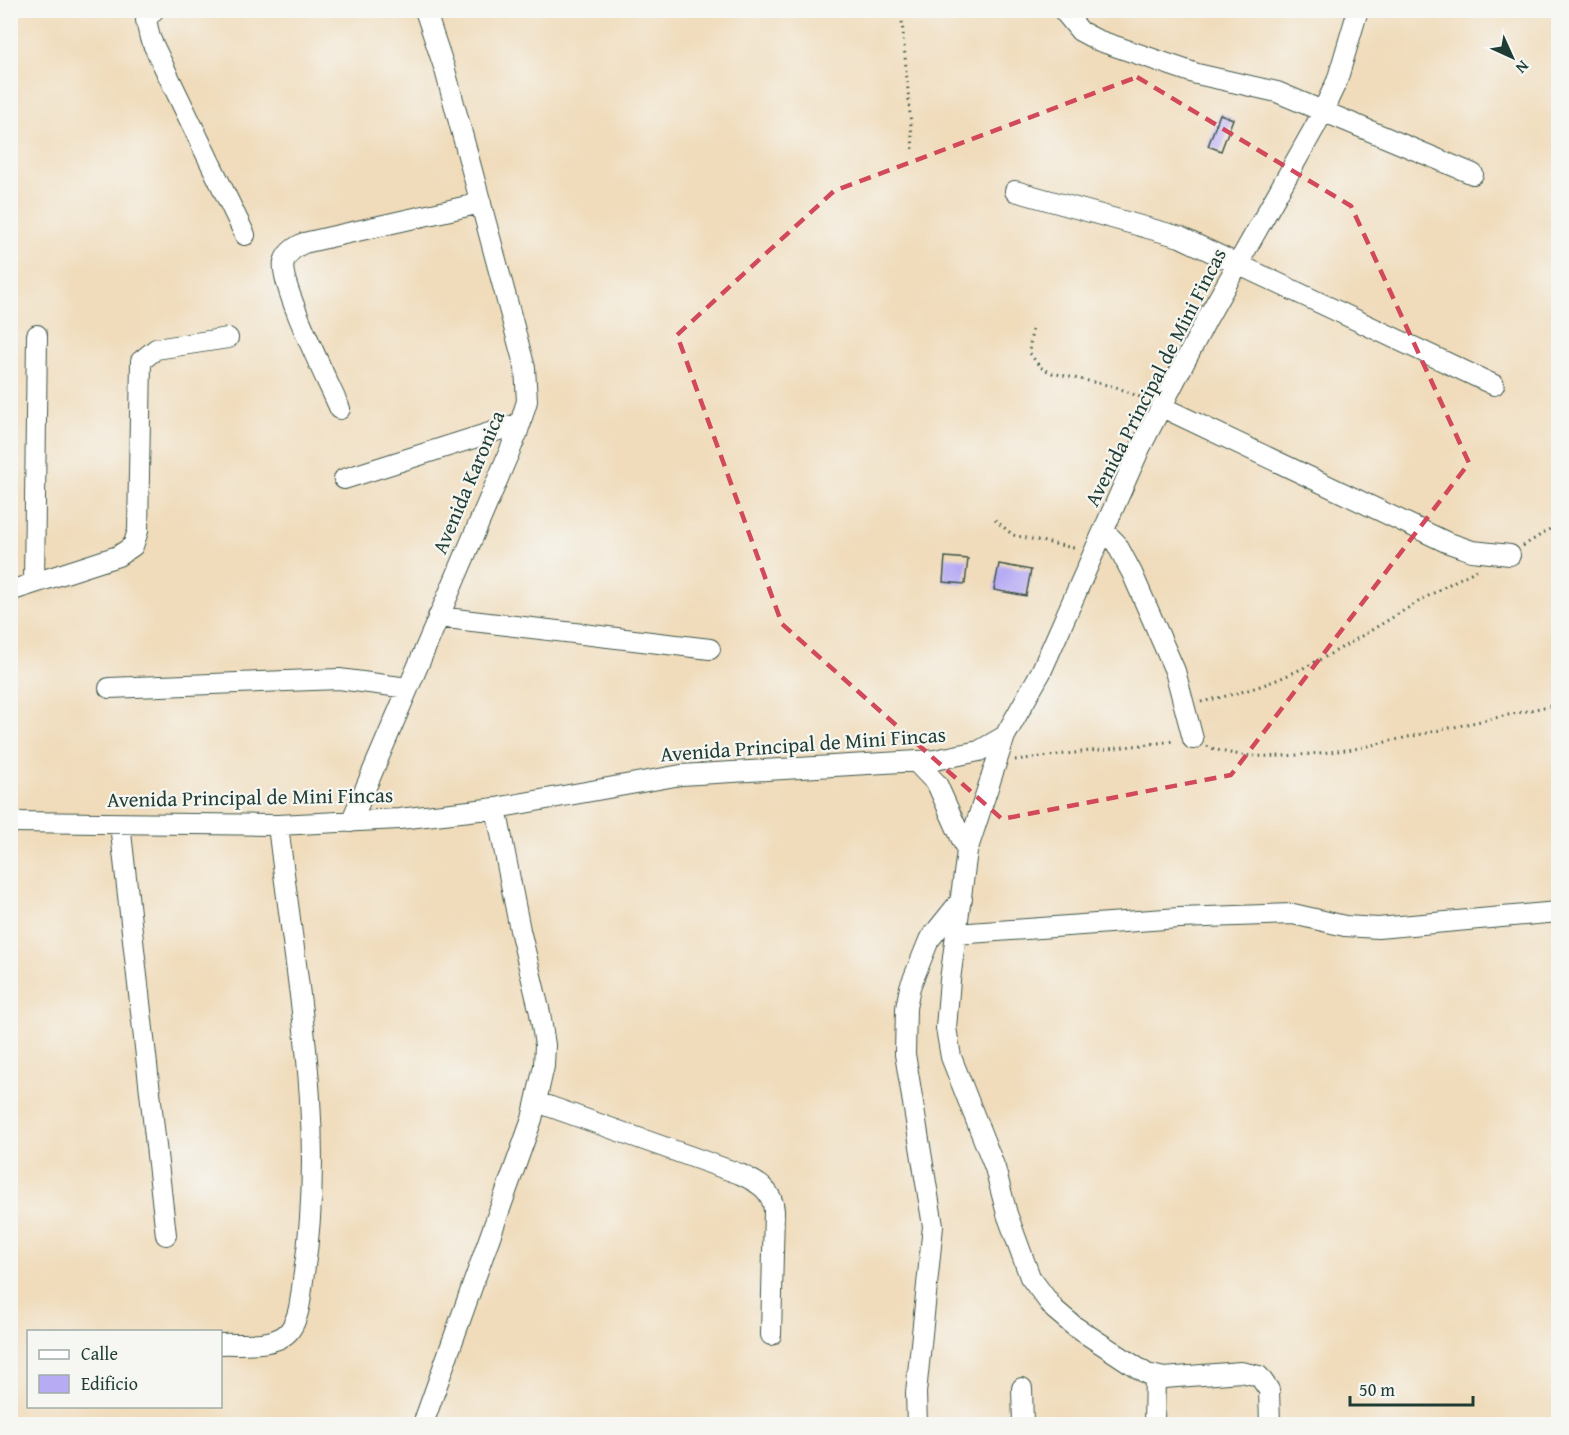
<svg xmlns="http://www.w3.org/2000/svg" width="1569" height="1435" font-family="'Gentium Book Plus',serif">
<style>
.building{fill:#b7acf4}
.lines{fill:none;stroke-linecap:round;stroke-linejoin:round}
.minor-casing{stroke:#3e5548;stroke-width:22}
.path{stroke:#3e5548;stroke-width:3;stroke-dasharray:1.5 4.5;stroke-linecap:butt}
.minor{stroke:#fff;stroke-width:20}
.marked{fill:none;stroke:#d1495b;stroke-width:4.5;stroke-dasharray:12 8;stroke-linejoin:round}
.labels{text-anchor:middle;dominant-baseline:central;stroke-width:4.5;stroke-linejoin:round;paint-order:stroke}
.street-label{font-size:21px;fill:#1f3d34;stroke:#f6f6f2}
</style>
<rect width="100%" height="100%" fill="#f6f6f2"/>
<filter id="ink" filterUnits="userSpaceOnUse"><feTurbulence type="fractalNoise" baseFrequency=".0167" numOctaves="2"/><feDisplacementMap in="SourceGraphic" scale="12" xChannelSelector="R" yChannelSelector="G"/><feConvolveMatrix kernelMatrix="1 2 1 2 8 2 1 2 1" color-interpolation-filters="sRGB"/></filter>
<filter id="wash" filterUnits="userSpaceOnUse"><feTurbulence type="fractalNoise" baseFrequency=".008" numOctaves="4" result="noise"/><feDisplacementMap in="SourceGraphic" scale="24" xChannelSelector="R" yChannelSelector="G"/><feGaussianBlur stdDeviation="1.35" result="paint"/><feColorMatrix in="noise" values="0 0 0 0 0 0 0 0 0 0 0 0 0 0 0 0 0 1.4 0 .05"/><feComposite in="paint" operator="in"/></filter>
<g filter="url(#wash)">
<rect width="100%" height="100%" fill="#f0dcbb"/>
<g id="blocks">
<path class="building" d="M1220,114L1233,119L1221,151L1208,146Z
M945,557L968,559L965,584L943,582Z
M999,564L1031,570L1026,596L994,590Z"/>
</g>
</g>
<g filter="url(#ink)">
<use href="#blocks" fill-opacity="0" stroke="#3e5548" stroke-width="1.5"/>
<g class="lines">
<g class="minor-casing">
<path id="minor" d="M154,10L146,20L150,38L245,235
M1063,10L1080,31L1097,40L1197,74L1277,92L1473,174
M1015,191L1180,237L1494,385
M1162,407L1446,542L1472,551L1510,555
M340,409C329,384 278,282 284,262C287,252 295,247 304,243L481,203
M344,479L521,423
M1104,531L1116,543L1132,573L1175,671L1193,739
M34,583L37,335
M10,591L118,556L133,546L138,531L141,361L156,349L228,338
M438,617L710,649
M109,688L339,679L408,688
M1005,736L967,851L950,980L946,1028L951,1057L995,1168L1007,1214L1030,1277L1054,1309L1074,1326L1147,1374L1164,1378L1241,1372L1259,1376L1269,1390L1270,1424
M916,762L937,784L967,851
M10,822L278,825L399,819L496,808L681,775L935,760L979,751L1005,736L1041,672L1140,448L1208,317L1316,125L1337,81L1358,10
M351,822L517,434L527,401L525,368L445,70L425,10
M120,824L166,1235
M956,934L1179,918L1293,914L1345,926L1378,928L1558,912
M537,1102L740,1174C757,1182 773,1190 774,1211L771,1335
M220,1344C240,1343 277,1348 290,1330C301,1315 301,1291 304,1273C327,1123 295,975 278,825
M1022,1388L1023,1424
M423,1424L532,1119L544,1066L545,1045L540,1013L520,930L496,808
M917,1424L916,1393L933,1226L905,1054L906,1008L910,987L929,940L962,899
M1154,1424L1155,1377"/>
</g>
<path class="path" d="M901,10L913,149
M1032,330L1029,352L1040,367L1052,373L1116,387L1147,400
M995,520L1013,535L1078,549
M1523,546L1558,524
M1201,702C1231,695 1260,688 1288,675C1354,646 1412,601 1477,570
M1207,746C1247,764 1310,754 1354,749L1558,704
M1015,760L1175,741"/>
<use href="#minor" class="minor"/>
</g>
</g>
<path class="marked" d="M1137,77L1351,206L1469,463L1231,775L1002,819L782,624L677,335L834,191Z"/>
<g class="labels">
<g class="street-label">
<text transform="translate(1155 377) rotate(-63)">Avenida Principal de Mini Fincas</text>
<text transform="translate(468 482) rotate(-67)">Avenida Karonica</text>
<text transform="translate(803 744) rotate(-4)">Avenida Principal de Mini Fincas</text>
<text transform="translate(250 797) rotate(-1)">Avenida Principal de Mini Fincas</text>
</g>
</g>
<rect width="1569" height="1435" fill="none" stroke="#f6f6f2" stroke-width="36"/>
<rect x="27" y="1330" width="195" height="78" fill="#f6f6f2" stroke="#a0aca6" stroke-width="1.5"/>
<rect x="39" y="1350" width="30" height="9" fill="#ffffff" stroke="#a0aca6" stroke-width="1.5"/>
<text x="81" y="1360" font-size="18" fill="#1f3d34">Calle</text>
<rect x="39" y="1375" width="30" height="18" fill="#b7acf4" stroke="#a0aca6" stroke-width="1.5"/>
<text x="81" y="1390" font-size="18" fill="#1f3d34">Edificio</text>
<g transform="translate(1512 57) rotate(135)" stroke="#f6f6f2" stroke-width="4.5" paint-order="stroke">
<path d="M0-4.5L10 22L0 15L-10 22Z" fill="#1f3d34"/>
<text y="-9" font-size="16" font-weight="bold" text-anchor="middle" fill="#1f3d34">N</text>
</g>
<path d="M1350 1396v9h123v-9" fill="none" stroke="#1f3d34" stroke-width="3"/>
<text x="1359" y="1396" font-size="18" fill="#1f3d34" stroke="#f6f6f2" stroke-width="4.5" paint-order="stroke">50 m</text>
</svg>
